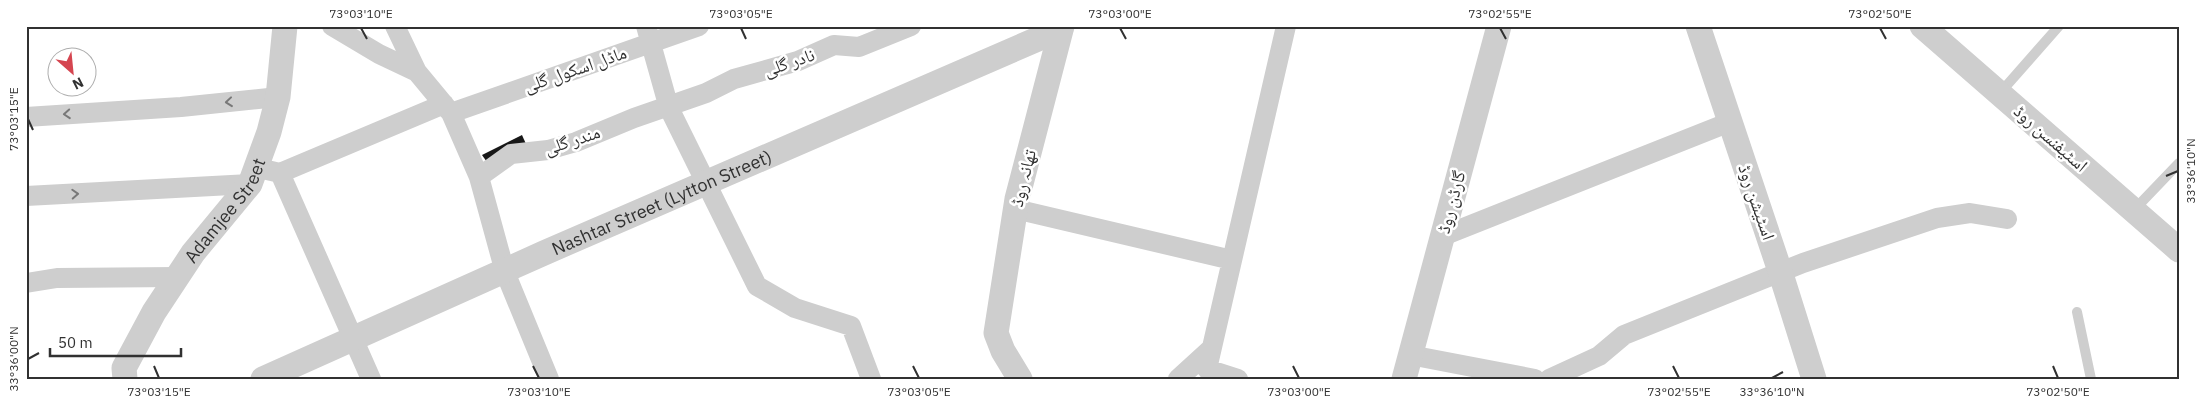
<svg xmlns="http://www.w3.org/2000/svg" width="2205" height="405" font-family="'IBM Plex Sans','Noto Naskh Arabic',sans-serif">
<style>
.building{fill:#181818}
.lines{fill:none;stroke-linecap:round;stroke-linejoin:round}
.service{stroke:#cecece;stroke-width:10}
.minor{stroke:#cecece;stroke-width:20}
.tertiary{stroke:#cecece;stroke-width:25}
.oneway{stroke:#787878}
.ticks{fill:none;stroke:#313131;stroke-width:2}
.labels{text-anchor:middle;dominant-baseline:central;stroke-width:5;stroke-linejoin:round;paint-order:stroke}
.street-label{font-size:18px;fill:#313131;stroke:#fff}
.neatline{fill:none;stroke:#313131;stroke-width:2}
.ticks-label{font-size:12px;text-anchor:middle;fill:#313131}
</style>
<rect width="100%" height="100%" fill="#fff"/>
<path class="building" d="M522,135L526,144L489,165L482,155Z"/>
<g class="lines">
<path class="service" d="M2000,93L2059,26
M2133,211L2179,163
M2077,312L2091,379"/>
<path class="minor" d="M332,26L379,54L417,72L451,113L479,177L505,272L549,379
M395,26L417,72
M646,26L669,108L757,286L795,308L851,326L871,379
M451,113L699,26
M26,117L181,107L278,97
M267,170L280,173L444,104
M280,173L371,379
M479,177L511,154L548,150L576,142L634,118L706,93L734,79L798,61L834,45L859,47L911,26
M26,196L250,184
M1015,209L1232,260
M1443,236L1730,122
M26,283L57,278L177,277
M1410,355L1535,379
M1178,379L1212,348
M1238,379L1207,369L1286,26
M1549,379L1599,356L1624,335L1803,263L1937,218L1970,213L2007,219"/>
<g class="tertiary">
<path d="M1698,26L1780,271L1814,379"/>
<path d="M1922,26L2179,250"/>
<path id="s1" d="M125,379L124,368L154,312L193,253L250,184L269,132L278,97L285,26"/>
<path id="s2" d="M263,379L544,253L1061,29"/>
<path d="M1020,379L1003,351L996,333L1017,199L1062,26"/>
<path d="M1404,379L1499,26"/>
</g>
</g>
<defs><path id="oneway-chevron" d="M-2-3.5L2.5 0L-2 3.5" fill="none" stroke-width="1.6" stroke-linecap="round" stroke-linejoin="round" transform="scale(1.25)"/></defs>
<g class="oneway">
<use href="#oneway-chevron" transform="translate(229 102) rotate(174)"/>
<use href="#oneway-chevron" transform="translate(67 114) rotate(176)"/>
<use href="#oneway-chevron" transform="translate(75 194) rotate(-3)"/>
</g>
<path class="ticks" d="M361,28L367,39M741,28L746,39M1120,28L1126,39M1500,28L1506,39M1880,28L1886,39M28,119L33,130M2166,176L2178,171M28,359L39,353M154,366L159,378M533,366L539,378M913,366L919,378M1293,366L1299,378M1673,366L1679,378M2053,366L2058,378M1772,378L1783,372"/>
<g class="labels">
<g class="street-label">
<text transform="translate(789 62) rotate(-19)">نادر گلی</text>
<text transform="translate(575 69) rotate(-19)">ماڈل اسکول گلی</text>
<text transform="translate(2051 138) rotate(41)">اسٹیفنسن روڈ</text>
<text transform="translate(572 140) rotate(-18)">مندر گلی</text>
<text transform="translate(1023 178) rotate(-76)">تھانہ روڈ</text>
<text stroke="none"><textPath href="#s2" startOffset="436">Nashtar Street (Lytton Street)</textPath></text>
<text transform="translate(1451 202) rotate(-75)">گارڈن روڈ</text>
<text transform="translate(1757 202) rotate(71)">اسٹیشن روڈ</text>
<text stroke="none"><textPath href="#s1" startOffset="199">Adamjee Street</textPath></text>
</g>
</g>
<rect width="2205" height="405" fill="none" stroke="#ffffff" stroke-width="55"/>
<g transform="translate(72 72) rotate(153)"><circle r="24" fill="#ffffff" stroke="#adadad"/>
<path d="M0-4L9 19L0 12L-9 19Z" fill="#d54550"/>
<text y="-8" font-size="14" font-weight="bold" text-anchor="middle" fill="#313131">N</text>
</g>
<path d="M50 348v8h131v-8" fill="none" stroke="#313131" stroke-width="2.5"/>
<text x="58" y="348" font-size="15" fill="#313131" stroke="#ffffff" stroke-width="4" paint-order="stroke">50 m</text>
<rect x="28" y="28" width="2150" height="350" class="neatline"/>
<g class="ticks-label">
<text x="361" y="18">73°03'10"E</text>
<text x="741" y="18">73°03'05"E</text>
<text x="1120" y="18">73°03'00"E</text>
<text x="1500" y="18">73°02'55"E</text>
<text x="1880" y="18">73°02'50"E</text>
<text transform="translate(14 119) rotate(-90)" y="4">73°03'15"E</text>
<text transform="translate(2191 171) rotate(-90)" y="4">33°36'10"N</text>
<text transform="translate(14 359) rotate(-90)" y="4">33°36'00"N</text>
<text x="159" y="396">73°03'15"E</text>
<text x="539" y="396">73°03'10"E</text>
<text x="919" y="396">73°03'05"E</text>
<text x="1299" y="396">73°03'00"E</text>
<text x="1679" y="396">73°02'55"E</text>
<text x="1772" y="396">33°36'10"N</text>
<text x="2058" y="396">73°02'50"E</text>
</g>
</svg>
